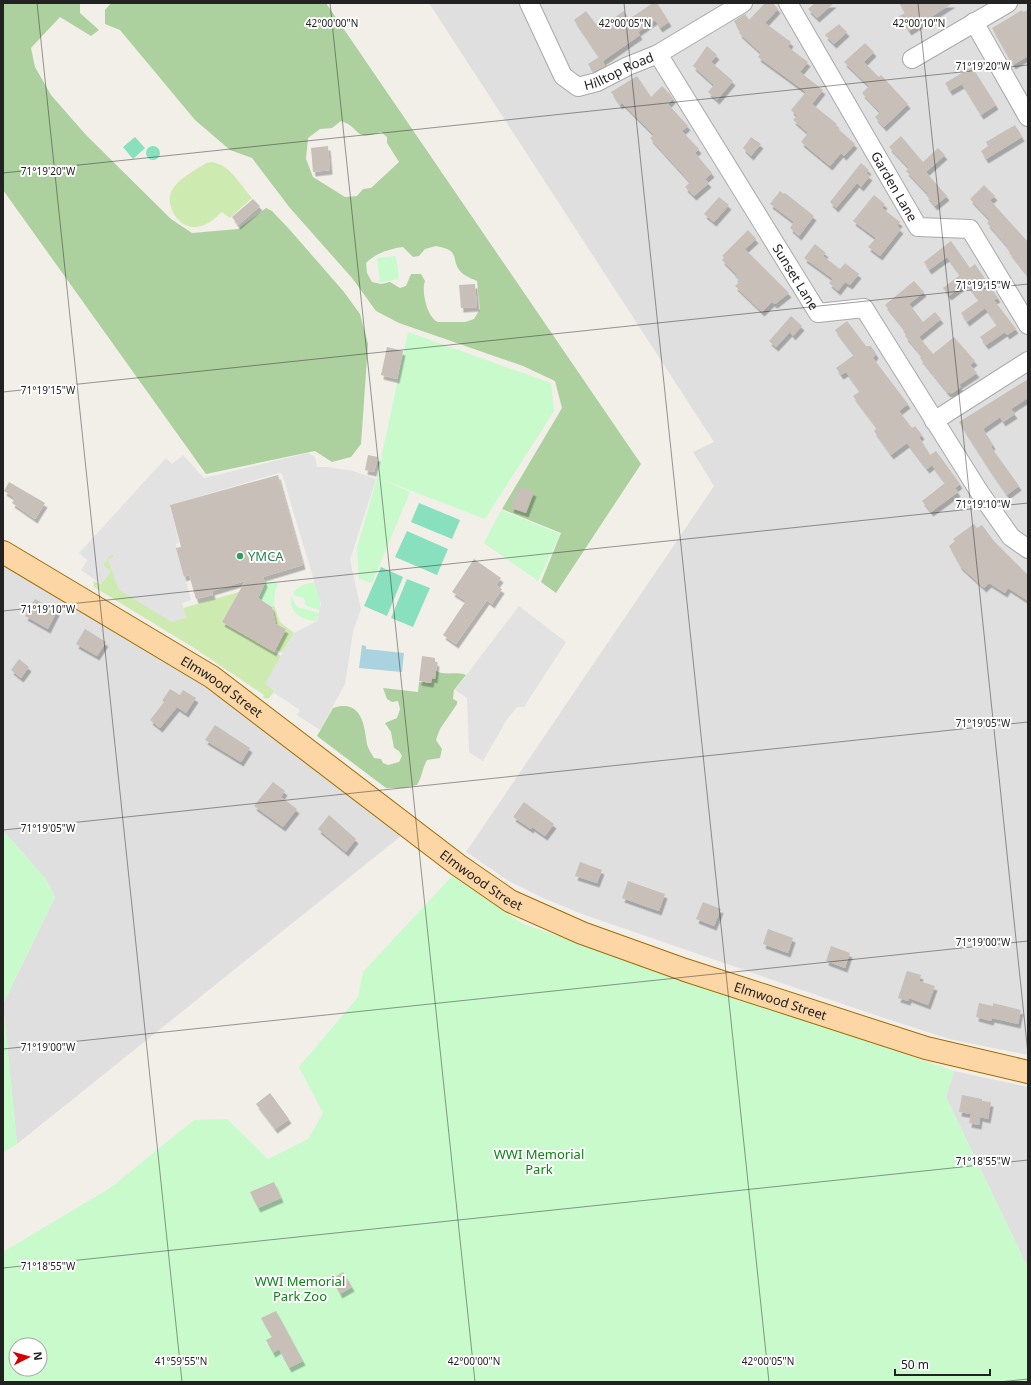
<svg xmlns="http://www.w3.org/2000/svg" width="1031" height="1385" font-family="'Noto Sans',sans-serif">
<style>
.residential{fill:#e0dfdf}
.grass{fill:#cdebb0}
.forest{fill:#add19e;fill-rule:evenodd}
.park{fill:#c8facc;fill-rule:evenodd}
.pitch{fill:#88e0be}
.parking{fill:#e2e2e2}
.water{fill:#aad3df}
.building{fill:#c7bfb8;filter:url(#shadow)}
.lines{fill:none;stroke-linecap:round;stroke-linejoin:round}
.minor-casing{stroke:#a9a9a9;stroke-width:20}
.major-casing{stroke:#a06b00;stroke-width:24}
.minor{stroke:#fff;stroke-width:18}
.major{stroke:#fcd6a4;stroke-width:22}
.ticks{fill:none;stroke:#222;stroke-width:1;stroke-opacity:0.45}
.leisure-dot{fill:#2e9e5b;stroke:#fff;stroke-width:1.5}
.labels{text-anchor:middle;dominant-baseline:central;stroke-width:4;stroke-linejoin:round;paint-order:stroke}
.street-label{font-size:13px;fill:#222;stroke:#fff}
.leisure-label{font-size:13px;fill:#27864d;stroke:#fff;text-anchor:start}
.park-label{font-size:13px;fill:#0c8416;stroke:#fff}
.ticks-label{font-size:10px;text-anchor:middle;fill:#222;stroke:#fff;stroke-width:4;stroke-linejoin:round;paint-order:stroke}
</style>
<defs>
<filter id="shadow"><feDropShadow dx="2.5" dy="4.5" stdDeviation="0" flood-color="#0004"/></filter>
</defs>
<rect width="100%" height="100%" fill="#f2efe9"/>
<path class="residential" d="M429,3H1028V1055L949,1039L863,1011L582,914L543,898L509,881L466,852L714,486L693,452L714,442Z
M3,565L223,695L401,836L17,1144L3,1004L55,897L45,878L3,831Z
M954,1071L1028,1087V1268L946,1097Z"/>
<path class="grass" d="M212,162C231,165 240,185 252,198L230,218L222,212C214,219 207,226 196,227C178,229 164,204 172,190C178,179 195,170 206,163Z
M111,554L113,555V557L108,560L186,618L183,608L239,592L222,622L281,656L266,684L275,691L268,699L263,698L264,695L194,648L94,587L93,581L101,584L110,572L103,565Z
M274,605L280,622L294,633L282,653L276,649L286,629L276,624L272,607Z"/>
<path class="forest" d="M3,3H80V13L99,30L91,36L60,17L31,48L35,67L51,95L86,135L171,219L192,233L238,229L266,208L272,211L290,230L344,292L360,314L368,344L361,444L351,457L332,462L315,451L206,474L3,190Z
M111,3H326L641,464L556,593L541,582L561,533L502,509L562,408L555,381L523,366L399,323L376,311L352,278L290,208L252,158L230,150L195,120L120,30L105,24V10ZM341,121C362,128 353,142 381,132L387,137V143L399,162L371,188L363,189L357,196L345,197L313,177L306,159L308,138L320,129L332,128ZM436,246C464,251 448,261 463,274C467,277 473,279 477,281L480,309L474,319L465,322H438C427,317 421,291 425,281L421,274H411L406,286L400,288L390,282L381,284L372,282L367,273L366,263C376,253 389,249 403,247L413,257L419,256L425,249Z
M436,671C446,676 456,671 466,675L454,690L453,699L457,701V704L440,729L436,740L442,749L440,758L427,760C422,769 422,777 417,785L403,788H386L317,736L333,708C361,699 364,723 367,744C368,749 372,754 374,758L381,759L383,763L388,765L399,762L402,756L399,751L394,748L391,732L385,723L397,718L400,709L398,701L392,702L387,699L383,688L418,692L419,682L431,683L432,678L435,679Z"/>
<path class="park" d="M396,256L399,279L380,282L377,258Z
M408,332L551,383L554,411L485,519L378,478L410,492L372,583L359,579L357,548L377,478Z
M501,510L560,534L538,581L484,543Z
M272,581L278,584L275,592L274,605L272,607L258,598L265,583Z
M316,582L320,598V610L306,606L304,598L295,596L293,592L302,585Z
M291,596L297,607L319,613L316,621C301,620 288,612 291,596Z
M3,831L45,878L55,897L3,1004L17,1144L3,1153Z
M452,876L523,924L954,1071L946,1097L1028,1268V1382H3V1252L110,1188L194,1120L227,1119L268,1159L308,1139L323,1113L299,1067L358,997L363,972ZM16,1345H40V1369H16Z"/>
<path class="pitch" d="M135,137L145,148L133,159L123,147Z
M146 153a7 7 0 1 1 14 0a7 7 0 1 1-14 0Z
M419,503L460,520L452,539L411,522Z
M407,531L448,549L437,575L395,557Z
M381,567L403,577L387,616L364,606Z
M407,579L430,588L413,627L391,618Z"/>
<path class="parking" d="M308,453L315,457L317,467H327L353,471L376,479L350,560L361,609L353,632L345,684L320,730L297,715L300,710L274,693L275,690L265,684L294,633L317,621L321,604L282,474L279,473L170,505L179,543L176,544L191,600L182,603L186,618L172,622L119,590L108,560L113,557V555L111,554L103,565L111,571L101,584L81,570L87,560L79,553L166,458L172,464L183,455L204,478Z
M519,606L566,642L524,707H517L506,721L483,761L469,752L467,698L455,690Z"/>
<path class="water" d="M362,645L366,646V649L404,653L402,672L359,668Z"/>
<path class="building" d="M653,3H657L669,22L660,28L655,20L638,32L640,35L603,61L605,66L593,72L588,64L599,57L574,20L586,11L599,28L624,11L629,19Z
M765,3H773L778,9L765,23L791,42L788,47L808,62L800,72L823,90L812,104L837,124L835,126L855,144L844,156L841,153L830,166L801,142L808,133L793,120L797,116L791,110L806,92L758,57L761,53L739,33L740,32L734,21L745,14L749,20Z
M815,3H834L817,18L808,9Z
M899,3H953L909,31L899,16L905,13Z
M1022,10L1023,12L1028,10V56L1013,65L992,28Z
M839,24L847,32L834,44L825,35Z
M865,43L874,52L864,62L879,77L881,75L908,104L884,127L875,117L880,112L862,93L869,86L844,62Z
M707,46L717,55L711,62L733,81L717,100L708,92L714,85L693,66Z
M972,67L996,105L981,115L962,84L950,91L945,83Z
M637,76L651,97L662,86L670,94L673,99L668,104L688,126L682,131L699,149L695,153L712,173L705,179L709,183L694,196L685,187L690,182L650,138L654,135L622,103L620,105L611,92Z
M1015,125L1022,137L986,159L981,151L988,146L986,142Z
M901,136L923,162L938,148L945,155L926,172L947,196L935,206L926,195L928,194L906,171L909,168L889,147Z
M751,137L761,144L751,156L743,148Z
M328,146L330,170L313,172L311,148Z
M861,163L869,170L866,173L870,176L861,187L857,183L836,208L830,202Z
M984,185L995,196L990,200L1028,242V276L1010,253L1007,248L1008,247L987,223L990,220L970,199Z
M780,191L784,194L785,193L814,216L799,236L790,228L794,222L770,204Z
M874,195L885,204L882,208L900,222L897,226L901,229L880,256L868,247L876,238L853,221Z
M719,197L729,205L714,222L704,214Z
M253,199L260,206L238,225L232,217Z
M748,230L756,239L745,249L789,293L775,304L772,302L762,312L735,286L740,281L735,277L737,275L722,260L724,257L722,256Z
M951,241L970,268L975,264L998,298L994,300L1016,329L1007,335L1005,332L986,345L980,337L997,325L985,308L967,322L961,313L979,300L966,283L949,296L943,288L960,275L947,257L929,270L924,262Z
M815,244L826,253L823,256L840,269L845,263L859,274L850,285L845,282L838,291L829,283L833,279L804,258Z
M914,281L924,292L909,304L923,322L935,312L941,319L919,337L933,354L954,337L975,361L970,365L977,373L959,385L961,387L951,394L949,392L948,393L920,358L922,356L905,336L906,335L903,331L905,330L885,305Z
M475,284L477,307L461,308L459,285Z
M791,316L802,326L793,336L790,332L776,347L769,341Z
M847,321L866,346H871L876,354L873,358L908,404L899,411L912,428L915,426L922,435L919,437L930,455L936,451L960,484L955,488L958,492L931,512L922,501L945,483L932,465L927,469L907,443L891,455L874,431L877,428L853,396L859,392V390L846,372L841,375L836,368L854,355L835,330Z
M387,347L403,351L397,379L381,375Z
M1028,379V398L1011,409L1015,414L1003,422L1000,417L983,429L993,445L991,447L1019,486L1007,495L987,466L959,422Z
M368,455L378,457L374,472L365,470Z
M278,475L303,565L263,577L265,583L258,598L272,607L276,624L286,629L274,652L222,622L245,581L212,591L213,595L196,599L189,575L184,577L176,548L181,547L170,505Z
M9,482L45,503L35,519L12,503L15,498L4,491Z
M519,486L534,492L526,513L511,508Z
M974,524L977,528L982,525L993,540L1028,575V601L1008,588L1005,593L989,583L984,588L960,566L949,546L955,541L953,539Z
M474,559L501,578L496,585L502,589L492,604L487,600L456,644L443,635L466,601L452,592Z
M35,599L57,611L48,629L25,616Z
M85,629L106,642L97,656L76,644Z
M422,656L435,658V662H437L435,679L432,678L431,683L419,681Z
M19,659L29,667L21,678L11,670Z
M170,689L180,695L183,690L196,698L186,713L177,707L160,728L150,720L164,702L162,701Z
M215,725L250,748L241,762L205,740Z
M273,782L285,791L281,797L297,809L283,827L254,806Z
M524,802L554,824L545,836L532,827L531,829L513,817Z
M329,815L356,839L346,852L318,829Z
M580,862L602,870L597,883L575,876Z
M628,881L665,894L659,911L622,898Z
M703,902L721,909L714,926L696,919Z
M768,929L793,938L788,953L763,944Z
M831,946L850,953L845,968L826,961Z
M907,971L921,975L919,981L935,986L928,1005L909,998L908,1001L898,998Z
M979,1003L993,1006V1003L1021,1010L1018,1024L992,1018L991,1021L976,1017Z
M270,1093L289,1119L275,1129L256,1104Z
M962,1095L982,1099V1101L991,1102L988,1119L980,1117L979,1125L969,1123L971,1114L959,1112Z
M274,1182L281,1198L258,1208L250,1192Z
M343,1272L352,1287L340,1294L332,1279Z
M276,1311L303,1361L289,1368L279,1349L273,1353L266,1340L272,1337L261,1318Z"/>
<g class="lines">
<g class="minor-casing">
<g id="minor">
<path id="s1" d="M529,3L563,76L578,87L597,82L628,66L658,54L743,3"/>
<path id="s2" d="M788,3L918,227L970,229L1028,325"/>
<path d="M974,22L1028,117"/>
<path id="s3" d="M658,54L818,313L864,308L980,493L1011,537L1028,549"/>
<path d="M912,59L1008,3"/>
<path d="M934,421L1028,361"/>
</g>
</g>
<g class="major-casing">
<g id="major">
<path id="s4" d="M3,552L212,677L458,865L510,901L582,933L685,970L926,1048L1028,1072"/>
</g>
</g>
<use href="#minor" class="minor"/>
<use href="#major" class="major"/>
</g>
<path class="ticks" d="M37,3L182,1382M330,3L475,1382M624,3L769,1382M918,3L1028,1054M3,173L1028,65M3,392L1028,284M3,611L1028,503M3,830L1028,722M3,1049L1028,941M3,1268L1028,1160M999,1382L1028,1379"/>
<circle class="leisure-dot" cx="240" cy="556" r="4"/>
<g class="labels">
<g class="street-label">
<text stroke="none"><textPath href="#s1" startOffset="143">Hilltop Road</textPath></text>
<text stroke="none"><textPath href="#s2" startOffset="212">Garden Lane</textPath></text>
<text stroke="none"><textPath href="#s3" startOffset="262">Sunset Lane</textPath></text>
<text stroke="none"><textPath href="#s4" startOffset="257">Elmwood Street</textPath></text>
<text stroke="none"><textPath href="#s4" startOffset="581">Elmwood Street</textPath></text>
<text stroke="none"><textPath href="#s4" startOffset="905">Elmwood Street</textPath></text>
</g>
<g class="leisure-label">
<text x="248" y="556">YMCA</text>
</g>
<g class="park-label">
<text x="539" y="1154">WWI Memorial<tspan x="539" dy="15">Park</tspan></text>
<text x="300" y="1281">WWI Memorial<tspan x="300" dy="15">Park Zoo</tspan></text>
</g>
</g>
<g class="ticks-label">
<text x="332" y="27">42°00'00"N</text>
<text x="625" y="27">42°00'05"N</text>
<text x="919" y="27">42°00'10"N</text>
<text x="983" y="70">71°19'20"W</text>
<text x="48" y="175">71°19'20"W</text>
<text x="983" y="289">71°19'15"W</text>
<text x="48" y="394">71°19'15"W</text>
<text x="983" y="508">71°19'10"W</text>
<text x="48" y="613">71°19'10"W</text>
<text x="983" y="727">71°19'05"W</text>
<text x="48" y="832">71°19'05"W</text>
<text x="983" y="946">71°19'00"W</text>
<text x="48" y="1051">71°19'00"W</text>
<text x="983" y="1165">71°18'55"W</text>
<text x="48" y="1270">71°18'55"W</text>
<text x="181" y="1365">41°59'55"N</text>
<text x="474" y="1365">42°00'00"N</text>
<text x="768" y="1365">42°00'05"N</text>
</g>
<rect width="1031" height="1385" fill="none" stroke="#222222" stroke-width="8"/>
<g transform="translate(28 1357) rotate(84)"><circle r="19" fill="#ffffff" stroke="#a7a7a7"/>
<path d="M0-3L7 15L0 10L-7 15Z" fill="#d40000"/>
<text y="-6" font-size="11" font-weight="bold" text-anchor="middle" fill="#222222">N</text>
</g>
<path d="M895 1369v6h95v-6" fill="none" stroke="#222222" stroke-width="2"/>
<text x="901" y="1369" font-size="12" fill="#222222" stroke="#ffffff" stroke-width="3" paint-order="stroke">50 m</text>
</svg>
